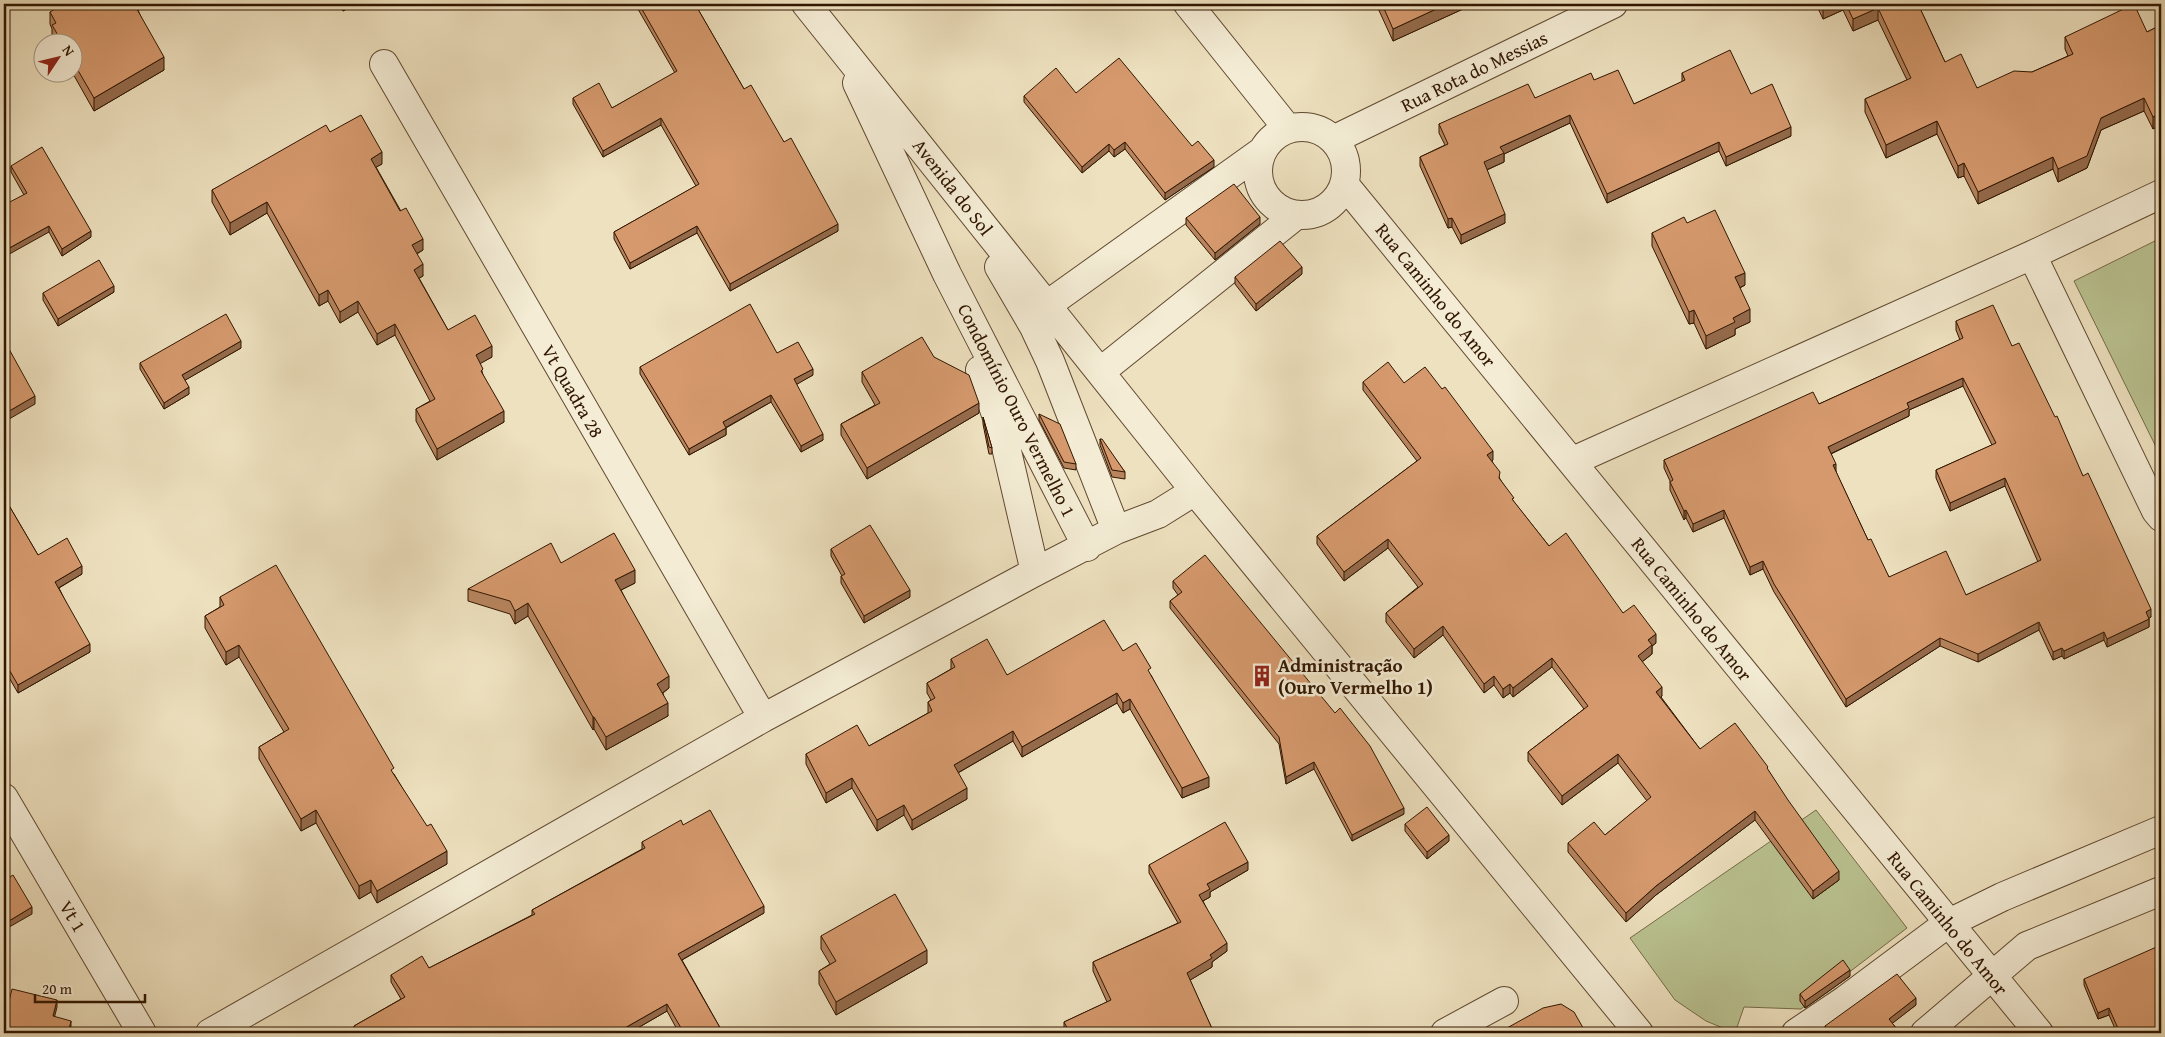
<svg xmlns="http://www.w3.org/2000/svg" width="2165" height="1037" font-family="'Gentium Book Plus',serif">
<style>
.green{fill:#bac291;stroke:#756c48}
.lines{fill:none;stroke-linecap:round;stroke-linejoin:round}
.minor-casing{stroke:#604930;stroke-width:30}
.minor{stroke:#f4ecd5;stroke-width:28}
.wall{fill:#b7845e;stroke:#301600;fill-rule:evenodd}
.shaded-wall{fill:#956b4c;stroke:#301600}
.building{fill:#d5996d;stroke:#301600;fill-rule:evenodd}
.labels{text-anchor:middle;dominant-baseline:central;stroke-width:5;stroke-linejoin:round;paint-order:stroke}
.street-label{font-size:19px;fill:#301600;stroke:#f4ecd5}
.poi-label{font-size:19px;font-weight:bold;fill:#301600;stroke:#f4ecd5;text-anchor:start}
</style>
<rect width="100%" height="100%" fill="#eee1bf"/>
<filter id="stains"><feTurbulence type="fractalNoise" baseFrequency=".004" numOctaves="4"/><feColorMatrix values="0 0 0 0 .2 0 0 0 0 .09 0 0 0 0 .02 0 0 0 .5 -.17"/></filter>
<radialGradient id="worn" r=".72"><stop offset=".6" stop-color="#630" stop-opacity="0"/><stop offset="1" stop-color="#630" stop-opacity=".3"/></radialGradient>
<path class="green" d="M2161,238V457L2074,281Z
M1816,810L1907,928L1801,1009L1744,1007L1735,1033L1706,1021L1675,1000L1630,938Z"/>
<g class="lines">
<g class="minor-casing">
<path id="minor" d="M806,4L1195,491L1639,1033
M1188,4L1288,129
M384,64L763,718
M857,83L947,274L1087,547
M1258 171a44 44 0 1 1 88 0a44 44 0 1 1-88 0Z
M1335,139L1613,4
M1345,185L2039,1033
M2032,255L2156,511L2161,517
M999,267L1034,327L1050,361L1116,530
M1047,305L1261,152
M980,370L1003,434L1035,572
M1100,372L1295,216
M1573,461L2032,255L2161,194
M4,798L142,1033
M210,1033L763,718L1035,572L1116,530L1158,514L1195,491
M1445,1033L1504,1001
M1796,1033L1845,1000L1947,924L2002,897L2161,830
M1925,1033L2027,946L2161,891"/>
</g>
<use href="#minor" class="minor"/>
</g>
<path class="wall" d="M146,4V5L138,10L164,70L94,111L72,72V42H55L52,38V29L50,24V12Z
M338,4H356L343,11Z
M635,4H695L744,89L784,142L838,231L730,291L697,233L630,269L614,239V232L696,186L661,125L603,157L573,104V98L612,108L675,73Z
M1376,4H1474L1393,41Z
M1816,4H1918L1945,62L1977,88L2032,72L2068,56L2065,49V37L2147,32L2161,25L2153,129L2144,111L2101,130L2087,168L2058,182L2053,169L1978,204L1964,176L1958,178L1937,134L1886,158L1865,112V99L1907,80L1878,20L1853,31L1843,10L1823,19Z
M1682,73L1751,94L1791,136L1726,166L1719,151L1607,203L1570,123L1504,154V162L1487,170L1505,223L1461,244L1452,227L1448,228L1420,166V157L1445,145L1439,133V124L1535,98L1594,80L1634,104L1682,82Z
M1076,93L1192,146L1214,167L1165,200L1125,149L1114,157L1109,151L1082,173L1024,102V96Z
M330,132L382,164L376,167L423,250L417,254L423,276L419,278L448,330L492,357L480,363L483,375L504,422L437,460L416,421V409L430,401L395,335L377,345L358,312L340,323L328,301L319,306L267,213L230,235L212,202V190Z
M11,166L91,237L62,256L49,232L24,195L11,172Z
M1186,218L1260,224L1215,260L1186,225Z
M1687,223L1745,285L1740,288L1750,322L1735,329V335L1706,349L1694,323L1689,324L1652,246V233Z
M1302,274L1256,311L1235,284V277Z
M114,292L58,326L43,300V293Z
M1956,321L2012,346L2083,476L2151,617L2149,618V627L2107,647L2104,640L2064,659L2062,656L2053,660L2039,630L1978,662L1940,646L1846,707L1774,592L1763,569L1750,575L1724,518L1693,532L1686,518L1684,520L1670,490V481L1664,468V460L1819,404L1960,340L1956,330ZM1963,386L1992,445L1936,470V478L1950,511L2005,486L2038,562L1966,595L1889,577L1868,540L1836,472L1831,454L1909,416V410Z
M241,348L185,380L189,394L164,409L140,369V363Z
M777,353L813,375L796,384L823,440L801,452L771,402L726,428V435L689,455L640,374V367Z
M934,357L979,413L867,479L841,435V424L875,405L862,382V372Z
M1363,382L1404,383L1493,460L1492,461L1500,479L1514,502L1549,546L1656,643L1652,646V654L1642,662L1662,696L1661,697L1700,749L1768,770L1839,880L1813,899L1755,820L1656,895L1626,922L1568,852V843L1605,835L1647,801L1618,763L1562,805L1528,761V752L1584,709L1552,667L1513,697L1510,693L1503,698L1494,685L1484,693L1443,635L1414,658L1386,622V613L1418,587L1388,548L1344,581L1317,544V536L1417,461L1363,390Z
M1039,414L1076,464V470L1064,468L1039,420Z
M983,417L992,448V454H989L983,424Z
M1100,439L1125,472V479L1112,477L1100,445Z
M4,497L38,555L82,574L59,588L90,652L18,693L4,669Z
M831,549L910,597L864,623L841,583V576H842L831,556Z
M561,563L635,583L621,590L669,688L663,693L668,716L606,750L594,729L593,730L528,616L515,624L510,614L468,601V589Z
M1173,581L1404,814L1352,841L1314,769L1286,784L1279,744L1170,608V601L1178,595L1173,588Z
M220,597L394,774L447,864L377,903L371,892L359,899L316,823L301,831L259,759V747L284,732L239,657L226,665L205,628V616L220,607Z
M1123,651L1151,675L1209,787L1182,798L1130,709L1123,713L1117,703L1022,757L1013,741L958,773L967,799L912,830L904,815L877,831L852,788L826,803L806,764V754L869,746L928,713V702L931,700L927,693V683L951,669V659L1007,675Z
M1405,824L1449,841L1427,859L1405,831Z
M683,825L764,913L682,960L723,1033H679L667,1011L629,1033H354V1026L401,999L391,982V975L429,968L532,915V910L642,849V842Z
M1149,865L1248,870L1210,892V897L1203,901L1227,951L1212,962V967L1190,980L1214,1033H1065L1064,1031V1022L1107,1002L1093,971V962L1178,923L1149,873Z
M821,936L927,963L836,1015L819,984V971L830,964L821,949Z
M1850,976L1805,1008L1800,1001V994Z
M2084,979L2161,1033H2117L2109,1015L2098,1019L2084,985Z
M1916,1005L1892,1023L1900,1033H1825V1026Z"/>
<path class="shaded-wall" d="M132,4H146V5L132,14Z
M343,4H356L343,11Z
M1447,4H1474L1393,41V29Z
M1829,4H1843V10L1823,19V7Z
M1878,8V20L1853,31V19Z
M164,57V70L94,111V98Z
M2144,98V111L2101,130L2087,168L2058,182V169L2101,118Z
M2161,113V125L2153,129V117Z
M1570,115V123L1504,154V162L1484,171V162L1500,147Z
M661,118V125L603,157V151Z
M1937,121V134L1886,158V145Z
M1791,127V136L1726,166V157Z
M1125,142V149L1114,157V150Z
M1719,142V151L1607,203V194Z
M1109,144V151L1082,173V167Z
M382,152V164L371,170V159Z
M2053,157V169L1978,204V192Z
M1214,160V167L1165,200V193Z
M1964,163V176L1958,178V166Z
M267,202V213L230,235V223Z
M1505,214V223L1461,244V235Z
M1260,217V224L1215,260V253Z
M1452,218V227L1448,228V219Z
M838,224V231L730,291V284Z
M49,226V232L4,257V251Z
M697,226V233L630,269V263Z
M91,231V237L62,256V249Z
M423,239V250L412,256V245Z
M423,264V276L414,281V270Z
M1302,267V274L1256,311V304Z
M1745,273V285L1735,290V277Z
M114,286V292L58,326V319Z
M328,290V301L319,306V295Z
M358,301V312L340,323V312Z
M1750,309V322L1735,329V335L1706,349V336L1733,318Z
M1694,310V323L1689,324V312Z
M395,324V335L377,345V334Z
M241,341V348L182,382V375Z
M492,346V357L476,366V355Z
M813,369V375L794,386V379Z
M1963,378V386L1909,410V416L1828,455V447L1907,403Z
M189,387V394L164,409V403Z
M771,395V402L723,429V422Z
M35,396V404L4,422V414Z
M979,403V413L867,479V468Z
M504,411V422L437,460V449Z
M726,428V435L689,455V449Z
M823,434V440L801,452V446Z
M1493,451V460L1487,464V455Z
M1836,464V472L1833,465Z
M2005,478V486L1950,511V503Z
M1686,510V518L1684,520V511Z
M1724,510V518L1693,532V524Z
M1388,539V548L1344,581V572Z
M1763,561V569L1750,575V567Z
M82,566V574L55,590V582Z
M635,570V583L615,593V580Z
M910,590V597L864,623V616Z
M528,603V616L515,624V611Z
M2151,609V617L2146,620V612Z
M2149,619V627L2107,647V639Z
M2039,622V630L1978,662V654Z
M1443,626V635L1414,658V649Z
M2104,632V640L2064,659V651Z
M1656,634V643L1652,646V654L1638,665V656L1648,640Z
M1940,638V646L1846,707V699Z
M90,644V652L18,693V685Z
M239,645V657L226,665V652Z
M2062,648V656L2053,660V652Z
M1552,658V667L1513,697V688Z
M669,676V688L657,697V684Z
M1494,676V685L1484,693V684Z
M1510,684V693L1503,698V689Z
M1662,687V696L1656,701V692Z
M1117,693V703L1022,757V747Z
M1130,699V709L1123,713V703Z
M668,703V716L606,750V737Z
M593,717H594V729L593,730Z
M1013,731V741L954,775V765Z
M1618,754V763L1562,805V796Z
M1314,762V769L1286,784V777Z
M1209,777V787L1182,798V788Z
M852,778V788L826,803V793Z
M967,788V799L912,830V820Z
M904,805V815L877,831V820Z
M1404,808V814L1352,841V835Z
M316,810V823L301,831V819Z
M1755,811V820L1656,895L1626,922V913L1656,886Z
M1449,835V841L1427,859V852Z
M447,851V864L377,903V891Z
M1248,862V870L1210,892V897L1199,903V895L1207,884Z
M1839,871V880L1813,899V891Z
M371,880V892L359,899V886Z
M764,906V913L678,962V954Z
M32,907V914L4,930V924Z
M1227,943V951L1212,962V967L1187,982V973L1210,955Z
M927,950V963L836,1015V1002Z
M1850,970V976L1805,1008V1001Z
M1916,998V1005L1889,1026V1019Z
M57,1000V1007L53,1023V1016Z
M667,1004V1011L629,1033H616Z
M2109,1008V1015L2098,1019V1013Z
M71,1021V1028L70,1033H68Z"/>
<path class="building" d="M63,4H134L164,57L94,98L72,60V42H62L52,25L56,23L50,12Z
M639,4H695L744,89L751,85L784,142L791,138L838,224L730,284L697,226L630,263L614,232L699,184L661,118L603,151L573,98L599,83L612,108L677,71Z
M1382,4H1447L1393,29Z
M1822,4H1829L1823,7Z
M1846,4H1918L1945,62L1961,54L1977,88L2014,71L2032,72L2073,54L2065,37L2134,4L2147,32L2161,25V113L2153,117L2144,98L2101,118L2087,156L2058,169L2053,157L1978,192L1964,163L1958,166L1937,121L1886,145L1865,99L1911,78L1878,8L1853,19Z
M1730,50L1751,94L1772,84L1791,127L1726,157L1719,142L1607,194L1570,115L1500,147L1504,153L1484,162L1505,214L1461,235L1452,218L1448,219L1420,157L1448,144L1439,124L1528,84L1535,98L1591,73L1594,80L1618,70L1634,104L1685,80L1682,73Z
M1119,58L1192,146L1198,141L1214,160L1165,193L1125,142L1114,150L1109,144L1082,167L1024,96L1056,68L1076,93Z
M361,115L382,152L371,159L400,211L406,208L423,239L412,245L423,264L414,270L448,330L475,315L492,346L476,355L483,369L481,371L504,411L437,449L416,409L435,399L395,324L377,334L358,301L340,312L328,290L319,295L267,202L230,223L212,190L326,125L330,132Z
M42,147L91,231L62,249L49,226L4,251V205L27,193L11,166Z
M1234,184L1260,217L1215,253L1186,218Z
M1715,210L1745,273L1735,277L1750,309L1733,318L1735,322L1706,336L1694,310L1689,312L1652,233L1684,217L1687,223Z
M1280,241L1302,267L1256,304L1235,277Z
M99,260L114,286L58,319L43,293Z
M750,304L777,353L798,342L813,369L794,379L823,434L801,446L771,395L723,422L726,428L689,449L640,367Z
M1993,305L2012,346L2019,343L2055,417L2057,416L2083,476L2088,473L2151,609L2146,612L2149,619L2107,639L2104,632L2064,651L2062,648L2053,652L2039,622L1978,654L1940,638L1846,699L1774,584L1763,561L1750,567L1724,510L1693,524L1686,510L1684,511L1670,482L1673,480L1664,460L1813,392L1819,404L1963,338L1956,321ZM1963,378L1996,443L1936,470L1950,503L2005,478L2041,560L1966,595L1946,551L1889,577L1871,539L1868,540L1833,465L1836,464L1828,447L1909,408L1907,403Z
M226,314L241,341L182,375L189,387L164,403L140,363Z
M922,337L934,357L969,375L979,403L867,468L841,424L880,403L862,372Z
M4,340L35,396L4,414Z
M1388,362L1404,383L1425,367L1442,389L1445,387L1493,451L1487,455L1500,472L1499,478L1514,498L1512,499L1549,546L1566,533L1623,613L1634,605L1656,634L1648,640L1652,645L1638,656L1662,687L1656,692L1700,749L1735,723L1768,767L1767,768L1788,800L1839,871L1813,891L1755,811L1656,886L1626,913L1568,843L1594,822L1605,835L1651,797L1618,754L1562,796L1528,752L1588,706L1552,658L1513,688L1510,684L1503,689L1494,676L1484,684L1443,626L1414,649L1386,613L1423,584L1388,539L1344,572L1317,536L1421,458L1363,382Z
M1039,414L1060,424L1076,464L1064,462Z
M983,417L992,448L989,447Z
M1100,439H1102L1125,472L1112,470Z
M4,497L38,555L67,538L82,566L55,582L90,644L18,685L4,661Z
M870,525L910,590L864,616L841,576L845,574L831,549Z
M614,533L635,570L615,580L669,676L657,684L668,703L606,737L594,717H593L528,603L515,611L510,601L468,589L551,543L561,563Z
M1205,555L1335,713L1340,708L1370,746L1404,808L1352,835L1314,762L1286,777L1279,737L1170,601L1182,592L1173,581Z
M276,565L394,768L391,770L427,826L431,824L447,851L377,891L371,880L359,886L316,810L301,819L259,747L289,729L239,645L226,652L205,616L224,605L220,597Z
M1104,620L1123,651L1136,643L1151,668L1148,670L1209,777L1182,788L1130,699L1123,703L1117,693L1022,747L1013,731L954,765L967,788L912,820L904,805L877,820L852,778L826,793L806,754L857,725L869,746L932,711L928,702L935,698L927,683L955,667L951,659L987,639L1007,675Z
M1427,807L1449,835L1427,852L1405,824Z
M710,810L764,906L678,954L723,1033H684L667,1004L616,1033H358L354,1026L405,997L391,975L422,956L429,968L535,914L532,910L645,848L642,842L681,820L683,825Z
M1225,822L1248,862L1207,884L1210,889L1199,895L1227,943L1210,955L1212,958L1187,973L1214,1033H1070L1064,1022L1111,1000L1093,962L1181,922L1149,865Z
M13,875L32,907L4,924V881Z
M895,894L927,950L836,1002L819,971L836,961L821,936Z
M2161,945V1033H2120L2109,1008L2098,1013L2084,979Z
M1843,960L1850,970L1805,1001L1800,994Z
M1897,974L1916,998L1889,1019L1900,1033H1831L1825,1026Z
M12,989L57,1000L53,1016L71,1021L68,1033H4V1004L8,1005Z
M1561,1004L1574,1012L1586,1033H1498L1543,1008Z"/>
<defs>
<g id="building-bare" transform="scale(1.725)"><path d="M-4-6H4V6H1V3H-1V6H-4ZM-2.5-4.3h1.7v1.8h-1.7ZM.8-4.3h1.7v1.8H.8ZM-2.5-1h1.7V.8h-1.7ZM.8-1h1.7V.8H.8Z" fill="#8f2418" stroke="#f4ecd5" stroke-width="2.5" paint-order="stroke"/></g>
</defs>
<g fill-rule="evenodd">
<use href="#building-bare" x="1262" y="676"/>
</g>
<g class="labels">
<g class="street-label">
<text transform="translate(1474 71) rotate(-26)">Rua Rota do Messias</text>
<text transform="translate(953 187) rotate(52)">Avenida do Sol</text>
<text transform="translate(1436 295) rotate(51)">Rua Caminho do Amor</text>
<text transform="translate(573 391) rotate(60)">Vt Quadra 28</text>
<text transform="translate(1017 410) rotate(63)">Condomínio Ouro Vermelho 1</text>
<text transform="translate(1692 609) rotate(51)">Rua Caminho do Amor</text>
<text transform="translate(73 916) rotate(59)">Vt 1</text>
<text transform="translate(1948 923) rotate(51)">Rua Caminho do Amor</text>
</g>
<g class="poi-label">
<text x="1278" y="665">Administração<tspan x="1278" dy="22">(Ouro Vermelho 1)</tspan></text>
</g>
</g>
<rect width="2165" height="1037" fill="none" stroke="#eee1bf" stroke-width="20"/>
<rect x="5" y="5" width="2155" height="1027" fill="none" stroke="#301600" stroke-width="2.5"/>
<rect x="10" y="10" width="2145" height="1017" fill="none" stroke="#301600"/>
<g transform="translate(58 58) rotate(55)"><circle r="24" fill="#f4ecd5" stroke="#a69680"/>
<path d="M0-4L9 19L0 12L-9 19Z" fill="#8f2418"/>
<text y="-8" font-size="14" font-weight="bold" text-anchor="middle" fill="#301600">N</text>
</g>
<path d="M35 994v8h110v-8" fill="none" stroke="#301600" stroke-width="2.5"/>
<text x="42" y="994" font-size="15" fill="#301600" stroke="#f4ecd5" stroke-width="4" paint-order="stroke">20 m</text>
<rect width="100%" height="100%" filter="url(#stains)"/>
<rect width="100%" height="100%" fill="url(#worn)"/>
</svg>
